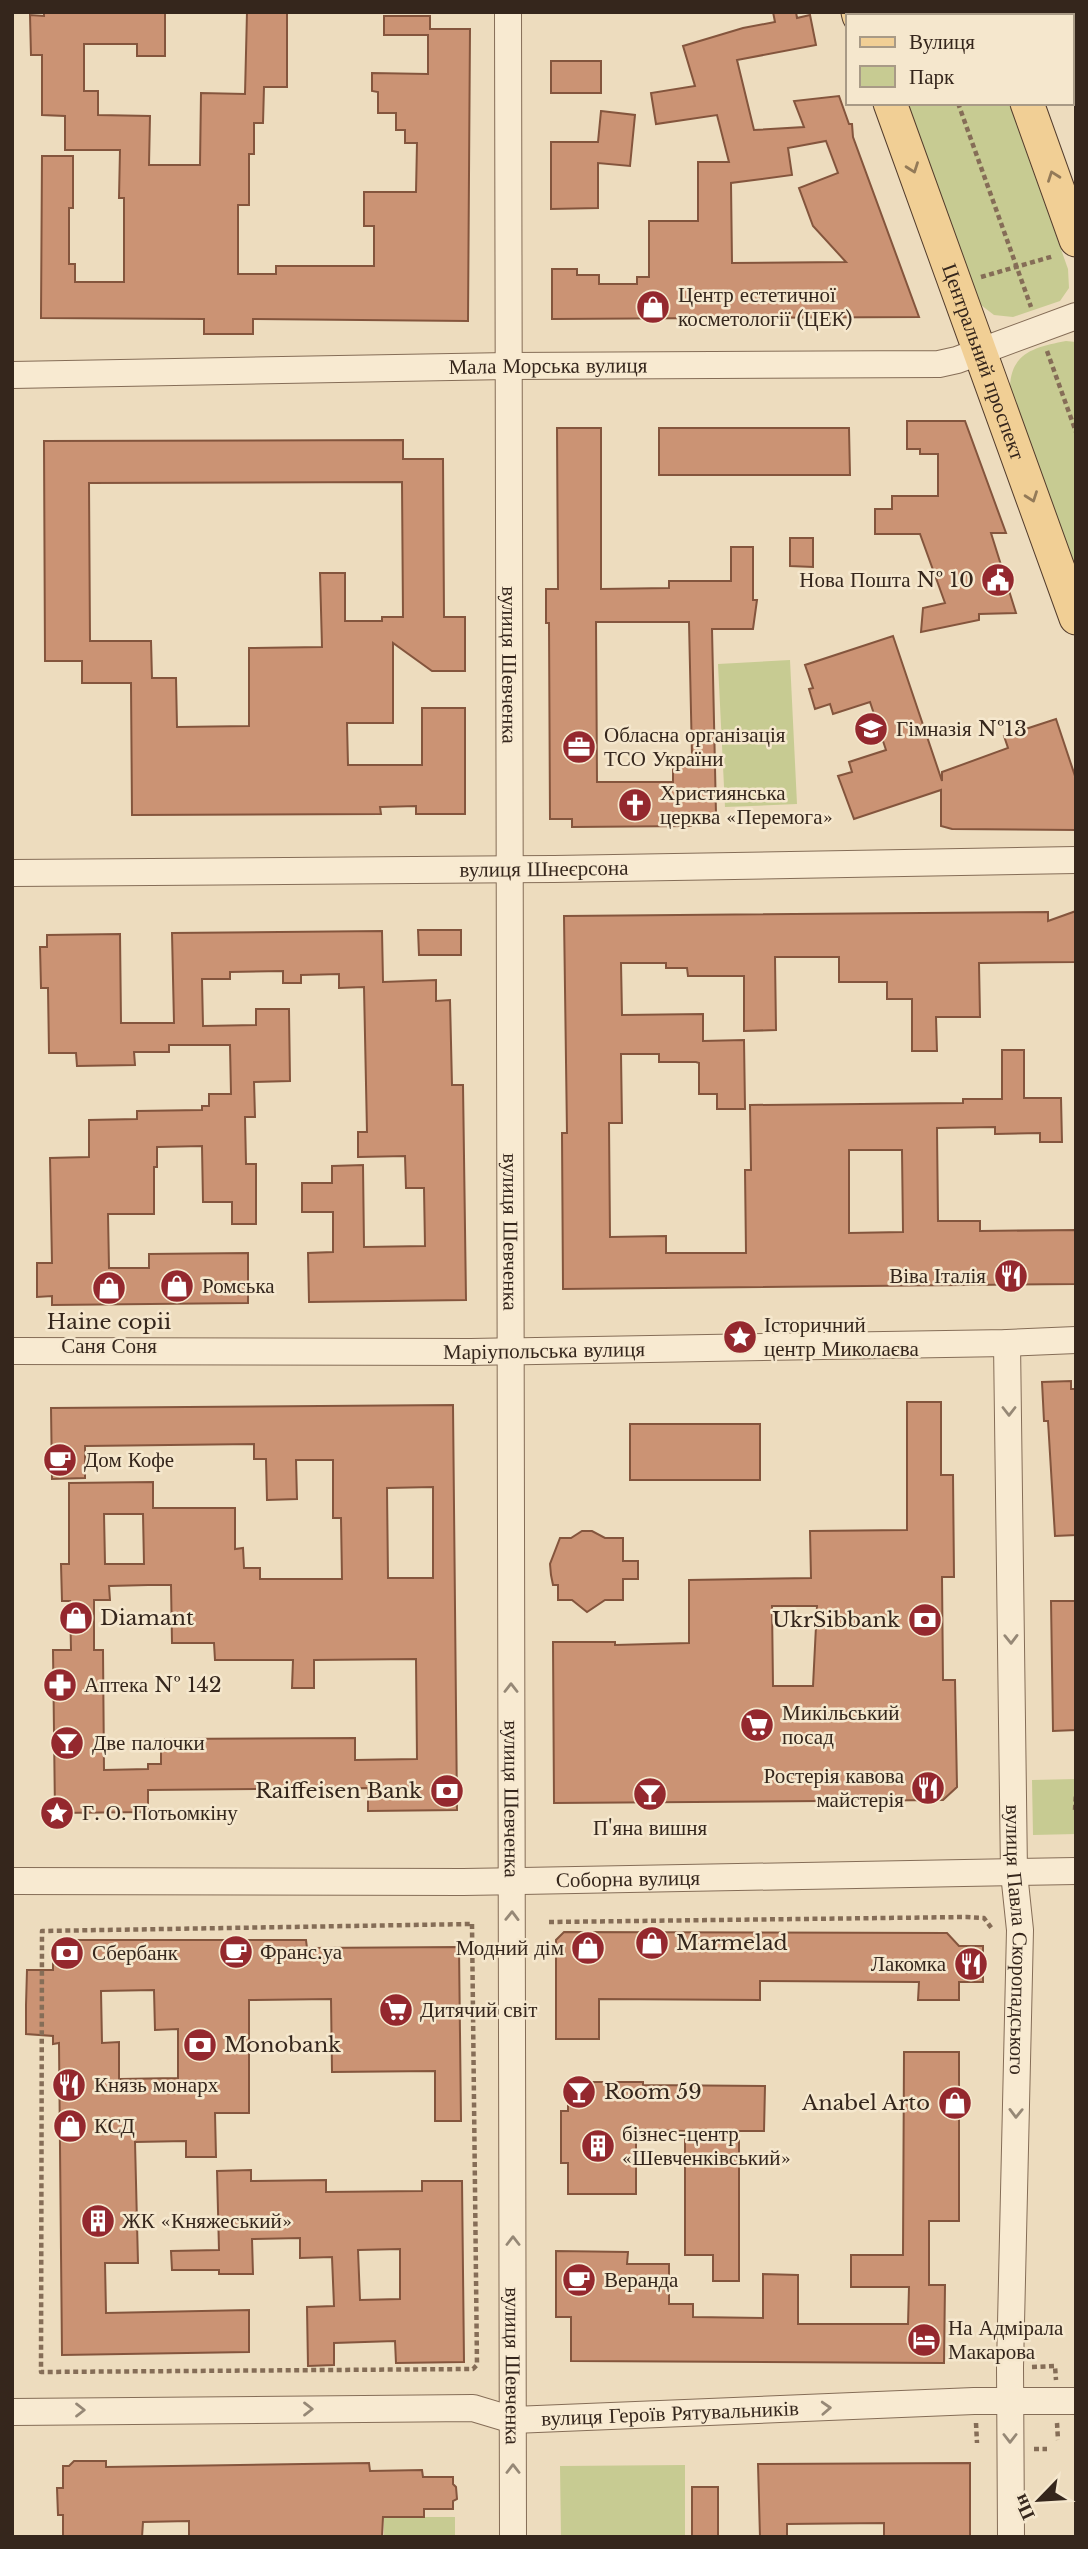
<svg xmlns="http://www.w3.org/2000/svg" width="1088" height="2549" font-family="'Libre Baskerville',serif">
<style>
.green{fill:#c7cb92}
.building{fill:#cb9374;stroke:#84553d;stroke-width:2;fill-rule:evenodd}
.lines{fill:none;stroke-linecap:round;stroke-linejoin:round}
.minor-casing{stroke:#856d57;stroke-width:28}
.major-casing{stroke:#533c2c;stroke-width:35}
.path{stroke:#856d57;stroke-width:4.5;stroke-dasharray:5 3.5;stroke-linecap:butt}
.minor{stroke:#f8ead1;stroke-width:26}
.major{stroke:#f1cf95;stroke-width:33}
.tram{stroke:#35261c;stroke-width:2}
.oneway{stroke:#937a58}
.oneway2{stroke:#968876}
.labels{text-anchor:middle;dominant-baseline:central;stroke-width:5;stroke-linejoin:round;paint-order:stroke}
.poi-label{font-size:21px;fill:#35261c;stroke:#f5e7cd;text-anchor:start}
.street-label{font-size:21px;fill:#35261c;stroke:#f5e7cd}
</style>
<rect width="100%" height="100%" fill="#eddcbe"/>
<path class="green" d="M874,12H977L978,16H876Z
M907,103H1009L1068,269L1069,288L1060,301L1013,317L994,315L981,305Z
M1066,341L1076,342V573L1010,387C1011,352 1036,347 1066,341Z
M790,660L797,804L725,807L718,664Z
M1076,1779V1834L1033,1835L1032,1780Z
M685,2465V2537H561L560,2466Z
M384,2515L396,2517H455V2537H384Z"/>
<path class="building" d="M44,12H165V56H137V44H84V91H98V115L150,116L149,165H200L201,93L245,94L247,12H287V87H264L263,123H254V154H249V205H238V274H276V266H374V226H364V192H416L417,143H405V130H396V113H378V92L372,91V73L428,74V35H384V16H430V29H470L468,321L253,319V334H204V319L41,318L42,156H73V208H69V264H75V282H124V198H119L120,150H65V116L42,115V55H31L30,15L44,16Z
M773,12H796L797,18L810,15L816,45L737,60L754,130L804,127L794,101L839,96L849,124H852L853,137L919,317L552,319V269H577V275H599V284H637V277H649V221H698V162H729L717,115L656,124L651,93L695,86L683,46L743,28L775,22ZM826,141L838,173L799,188L813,226L846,262L732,263L731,183L792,175L788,148Z
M551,61H601V93H551Z
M601,111L635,115L630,166L598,163V208L551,209V142H598Z
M907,421H965L1006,533H991L1016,613L979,614V620L921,632L923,608L945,603L920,534H875V509H892V496H938V454H920V449H907Z
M557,428H601V589L669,588V581H731V547H753V600H757L753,629H712L716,814H691V826L572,827V819H550L549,623H546V589H558ZM596,622H689L692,757L673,758V782H597Z
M659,428H849L850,475H659Z
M403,440V459H443L444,617H465V671H432L393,643V723H347L348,765H422V708H465V814H416V806L380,807L381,814L132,815L131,683H82V661H45L44,441ZM402,482L403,617H382V621H345V573H320L322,647L249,648V726L177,727L176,678H152L151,641H90L89,483Z
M790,538H813V567L790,566Z
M893,636L942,781V772L1008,748L1004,736L1056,719L1076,779V830L952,829L941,826V790L854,819L838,776L852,772L849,762L886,750L870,702L833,714L830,704L815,709L809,689L813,688L805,665Z
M1076,911V962L979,963L980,1017H936L937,1051H912V999H887V982H839V957H775L776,1030L744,1031V976H688L687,968H666V963H621L622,1015L703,1014V1041L744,1040L745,1109H717V1094H699V1063L696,1062H659V1054H621L622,1123H609L610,1237L666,1236V1253H746L745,1170H751L750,1105L963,1103V1099H1002V1050H1024V1098H1061L1062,1142H1040V1133L995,1134V1127L937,1128L938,1221H980V1231L1076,1230V1284L563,1289L562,1133H567L564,916L1048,912V921ZM849,1150H902L903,1232L849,1233Z
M418,930H461V955H419Z
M382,931L383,982L436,980V1001L450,1000L452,1085H463L466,1300L309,1302L308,1253L333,1252V1212H302V1183H332V1166L363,1165L364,1247L425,1246L424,1188H406L405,1156L358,1157V1132H367L364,987L339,988V974L301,975V983H283V971L230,972V979H202L203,1026L256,1025V1009H289L290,1081L254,1082L255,1117H245L246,1164H256V1224H232V1202H203L202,1146L157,1147V1167H154V1214H108L109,1268H149V1254L248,1253V1303L52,1305V1296L37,1297V1263H52L50,1158L89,1157V1120L137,1119V1111L202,1110V1106H209V1094H231L230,1045H169V1052H134L135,1065L77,1066L76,1053H49L48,988H41L40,947H47V935L120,934L121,1023H174L172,933Z
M1071,1381V1389H1076V1535L1055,1536L1048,1421H1044L1042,1382Z
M907,1402H941V1475H953L954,1577H942L943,1680H955L957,1787L943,1800L554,1803L553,1642H615V1645L689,1643V1580L811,1578L810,1531L907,1530ZM772,1606H817L813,1686H773Z
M453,1405L457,1810L368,1811V1788L148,1790V1812L55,1813L53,1650H71L70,1601H62L61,1564H69V1483L153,1482V1508H235V1549L243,1548L244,1568H260V1579H342L341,1518H333V1460H296L297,1499L267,1500L266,1459H254V1444L85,1446V1478L52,1479L51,1408ZM433,1487V1578H388L387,1488ZM104,1514H143L144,1564H105ZM148,1585H171L172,1643H214L215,1660H293L292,1688H314V1660L416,1659L417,1759L355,1760V1738L161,1739V1764H148V1769L104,1770L103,1650H94V1600H110L109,1586Z
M630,1424H760V1480H630Z
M582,1531H592L605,1538H623V1561H638V1579H623V1600H605L587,1612L572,1600H558V1585H553L551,1575L550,1564L560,1538H571Z
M1051,1601H1076V1730L1053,1731Z
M564,1932L947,1933L959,1946H983V1982H959V2000H918L919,1982L760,1981V2000L599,1999V2039H556V1940Z
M65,1940H306L307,1948L459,1947L461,2121H435V2071L332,2072L331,1999L249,2000V2113H215L216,2157H186V2141L135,2142L138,2263H105L106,2313L249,2310V2352L62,2355L59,2043L53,2044V2036L26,2034V2005L27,1970H53V1953ZM154,1990L155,2030L178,2029V2078L119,2079V2042L102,2043L101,1991Z
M904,2052H959V2221H929V2285H945L944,2363L571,2361V2317H556V2251L628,2252L627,2264H669V2304H693V2317L763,2318V2274L798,2275V2324H908L909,2287H851V2255H903Z
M568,2082H643V2085L765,2086L764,2131H739V2281H713V2255H685V2131L636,2130V2194H568V2163H561V2111H568Z
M251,2170V2181L326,2180V2192L422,2191V2181H462L464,2362L396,2363L395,2341L334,2343V2365L308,2366L307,2307L334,2306L332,2257L300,2258V2238L252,2239L253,2274H219V2270H172L171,2251L219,2250L217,2171ZM400,2249V2299L360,2300L358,2250Z
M74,2461H106V2467L369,2463L370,2471L422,2470L423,2477H453V2484L456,2487L457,2499L453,2501V2509H424V2517H383L382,2537H189V2521L143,2522L142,2537H63V2515H58L57,2488H63V2466H69Z
M970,2463V2537H884V2523L787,2524V2537H760L758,2464Z
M692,2487H718V2537H692Z"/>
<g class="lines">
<g class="minor-casing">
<g id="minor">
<path id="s1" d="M508,12L513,2537"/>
<path id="s2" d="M12,375L508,366L939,364L957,360L1076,316"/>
<path id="s3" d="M12,873L554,869L1076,860"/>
<path id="s4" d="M1007,1343L1014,1873L1020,1930L1010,2367L1011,2537"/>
<path id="s5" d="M12,1351L471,1352L1007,1343L1076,1340"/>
<path id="s6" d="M12,1881L463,1882L1076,1871"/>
<path id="s7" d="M12,2412L473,2408L513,2420L974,2401H1076"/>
</g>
</g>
<g class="major-casing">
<g id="major">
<path d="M858,12L859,16"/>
<path d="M995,12L996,16"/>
<path id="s8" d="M890,103L1076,618"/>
<path d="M1027,103L1076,240"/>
</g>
</g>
<path class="path" d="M926,12L927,16
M958,103L1031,307
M981,277L1054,256
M1047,351L1076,432
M1075,1810L1076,1794
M549,1922L967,1917L984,1918L993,1930
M472,1924L477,2365L473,2369L41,2372L42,1931Z
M1032,2367L1055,2366L1056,2380
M976,2423L977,2443
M1057,2423L1058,2440
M1034,2449H1047"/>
<use href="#minor" class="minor"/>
<use href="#major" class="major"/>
<path class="tram" d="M12,2442L13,2537"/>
</g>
<defs><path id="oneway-chevron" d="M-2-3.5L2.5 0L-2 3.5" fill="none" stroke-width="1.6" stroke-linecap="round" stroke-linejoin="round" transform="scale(1.75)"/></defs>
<g class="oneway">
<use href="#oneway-chevron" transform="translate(913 168) rotate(70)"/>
<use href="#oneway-chevron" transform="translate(1053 176) rotate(-110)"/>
<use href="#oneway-chevron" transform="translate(1032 497) rotate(70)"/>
</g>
<g class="oneway2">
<use href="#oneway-chevron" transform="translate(1009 1411) rotate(90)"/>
<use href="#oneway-chevron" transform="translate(1011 1639) rotate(89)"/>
<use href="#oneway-chevron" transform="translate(511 1688) rotate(-90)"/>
<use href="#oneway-chevron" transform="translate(512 1916) rotate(-89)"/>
<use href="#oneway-chevron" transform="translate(1016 2113) rotate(91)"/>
<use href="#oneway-chevron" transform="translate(513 2241) rotate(-90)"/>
<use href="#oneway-chevron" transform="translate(826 2408) rotate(-3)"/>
<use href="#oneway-chevron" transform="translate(308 2409)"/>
<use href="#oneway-chevron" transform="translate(80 2410)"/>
<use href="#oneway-chevron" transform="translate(1010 2438) rotate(90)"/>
<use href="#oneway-chevron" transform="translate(513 2469) rotate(-90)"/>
</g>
<defs>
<g id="shop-disc" transform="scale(1.75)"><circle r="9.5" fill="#94282e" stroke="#f5e7cd"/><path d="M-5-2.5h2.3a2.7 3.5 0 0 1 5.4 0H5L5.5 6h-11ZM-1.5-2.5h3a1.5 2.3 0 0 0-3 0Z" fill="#fff"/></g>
<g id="civic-disc" transform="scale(1.75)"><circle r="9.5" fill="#94282e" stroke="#f5e7cd"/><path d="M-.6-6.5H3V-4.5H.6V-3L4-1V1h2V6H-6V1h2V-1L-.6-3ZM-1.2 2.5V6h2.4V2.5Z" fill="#fff"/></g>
<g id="school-disc" transform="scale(1.75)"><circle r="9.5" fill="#94282e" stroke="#f5e7cd"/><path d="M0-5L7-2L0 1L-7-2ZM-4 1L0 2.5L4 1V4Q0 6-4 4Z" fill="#fff"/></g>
<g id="office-disc" transform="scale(1.75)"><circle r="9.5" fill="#94282e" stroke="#f5e7cd"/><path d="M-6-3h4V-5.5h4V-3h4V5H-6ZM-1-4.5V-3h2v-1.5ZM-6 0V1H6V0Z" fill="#fff"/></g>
<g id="church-disc" transform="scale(1.75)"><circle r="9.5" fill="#94282e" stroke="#f5e7cd"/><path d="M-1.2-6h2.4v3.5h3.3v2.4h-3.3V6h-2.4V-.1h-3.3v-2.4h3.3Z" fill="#fff"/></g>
<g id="restaurant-disc" transform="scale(1.75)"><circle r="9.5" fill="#94282e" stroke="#f5e7cd"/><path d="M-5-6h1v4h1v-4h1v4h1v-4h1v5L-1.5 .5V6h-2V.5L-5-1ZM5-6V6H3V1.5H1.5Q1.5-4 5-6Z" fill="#fff"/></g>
<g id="sight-disc" transform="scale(1.75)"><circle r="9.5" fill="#94282e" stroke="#f5e7cd"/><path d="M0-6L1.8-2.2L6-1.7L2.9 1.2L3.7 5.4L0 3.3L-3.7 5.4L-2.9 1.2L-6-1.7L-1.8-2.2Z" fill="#fff"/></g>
<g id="cafe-disc" transform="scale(1.75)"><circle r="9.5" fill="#94282e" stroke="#f5e7cd"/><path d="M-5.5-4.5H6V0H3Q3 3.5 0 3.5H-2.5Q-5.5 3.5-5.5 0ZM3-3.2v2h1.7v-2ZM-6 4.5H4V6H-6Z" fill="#fff"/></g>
<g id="bank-disc" transform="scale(1.75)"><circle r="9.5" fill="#94282e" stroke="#f5e7cd"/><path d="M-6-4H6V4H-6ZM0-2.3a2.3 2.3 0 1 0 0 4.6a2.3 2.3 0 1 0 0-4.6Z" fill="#fff"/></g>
<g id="pharmacy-disc" transform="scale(1.75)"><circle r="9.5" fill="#94282e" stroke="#f5e7cd"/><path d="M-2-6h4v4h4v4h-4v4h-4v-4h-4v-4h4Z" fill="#fff"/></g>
<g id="supermarket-disc" transform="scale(1.75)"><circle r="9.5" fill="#94282e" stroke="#f5e7cd"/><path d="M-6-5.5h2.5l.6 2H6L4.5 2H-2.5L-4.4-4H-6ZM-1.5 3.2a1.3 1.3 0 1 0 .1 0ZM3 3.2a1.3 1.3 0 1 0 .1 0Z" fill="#fff"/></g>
<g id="bar-disc" transform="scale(1.75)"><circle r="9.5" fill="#94282e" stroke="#f5e7cd"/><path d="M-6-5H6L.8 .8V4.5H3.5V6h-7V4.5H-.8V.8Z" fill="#fff"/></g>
<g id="building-disc" transform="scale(1.75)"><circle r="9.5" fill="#94282e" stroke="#f5e7cd"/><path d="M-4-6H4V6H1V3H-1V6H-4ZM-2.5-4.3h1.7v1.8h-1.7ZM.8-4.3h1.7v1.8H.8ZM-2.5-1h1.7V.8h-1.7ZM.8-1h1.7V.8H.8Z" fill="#fff"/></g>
<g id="hotel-disc" transform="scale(1.75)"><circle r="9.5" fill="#94282e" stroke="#f5e7cd"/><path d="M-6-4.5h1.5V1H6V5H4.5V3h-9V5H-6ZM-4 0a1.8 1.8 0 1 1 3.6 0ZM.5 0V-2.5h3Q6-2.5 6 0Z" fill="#fff"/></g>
</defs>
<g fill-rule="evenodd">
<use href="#shop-disc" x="653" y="307"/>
<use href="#civic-disc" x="998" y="580"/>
<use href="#school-disc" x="871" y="729"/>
<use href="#office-disc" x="579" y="747"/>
<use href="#church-disc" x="635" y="805"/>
<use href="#restaurant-disc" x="1011" y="1276"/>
<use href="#shop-disc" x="177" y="1286"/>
<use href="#shop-disc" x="109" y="1288"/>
<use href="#sight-disc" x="740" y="1337"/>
<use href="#cafe-disc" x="60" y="1460"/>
<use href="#shop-disc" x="76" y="1618"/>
<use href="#bank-disc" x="925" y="1620"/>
<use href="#pharmacy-disc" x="60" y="1685"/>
<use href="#supermarket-disc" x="757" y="1725"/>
<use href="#bar-disc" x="67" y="1743"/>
<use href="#restaurant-disc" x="928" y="1788"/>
<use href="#bank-disc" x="447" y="1791"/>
<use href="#bar-disc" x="650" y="1794"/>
<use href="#sight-disc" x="57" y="1813"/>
<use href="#shop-disc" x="652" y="1943"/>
<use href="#shop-disc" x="588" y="1948"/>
<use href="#cafe-disc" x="236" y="1952"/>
<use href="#bank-disc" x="67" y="1953"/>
<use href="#restaurant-disc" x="971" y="1964"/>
<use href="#supermarket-disc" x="396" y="2010"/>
<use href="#bank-disc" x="200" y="2045"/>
<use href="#restaurant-disc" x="69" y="2085"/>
<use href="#bar-disc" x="579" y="2092"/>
<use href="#shop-disc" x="955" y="2103"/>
<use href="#shop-disc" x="70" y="2126"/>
<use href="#building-disc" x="598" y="2146"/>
<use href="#building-disc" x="98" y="2221"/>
<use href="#cafe-disc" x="579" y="2280"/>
<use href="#hotel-disc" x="924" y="2340"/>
</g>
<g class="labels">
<g class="poi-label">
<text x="678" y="295">Центр естетичної<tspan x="678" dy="24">косметології (ЦЕК)</tspan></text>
<text x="974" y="580" text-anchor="end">Нова Пошта № 10</text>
<text x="896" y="729">Гімназія №13</text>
<text x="604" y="735">Обласна організація<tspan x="604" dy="24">ТСО України</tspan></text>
<text x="660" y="793">Християнська<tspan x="660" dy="24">церква «Перемога»</tspan></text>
<text x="986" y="1276" text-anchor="end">Віва Італія</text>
<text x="202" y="1286">Ромська</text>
<text x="109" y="1322" text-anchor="middle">Haine copii<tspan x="109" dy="24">Саня Соня</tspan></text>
<text x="764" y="1325">Історичний<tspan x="764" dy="24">центр Миколаєва</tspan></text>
<text x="84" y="1460">Дом Кофе</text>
<text x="100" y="1618">Diamant</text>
<text x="900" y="1620" text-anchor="end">UkrSibbank</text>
<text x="84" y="1685">Аптека № 142</text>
<text x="782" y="1713">Микільський<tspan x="782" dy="24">посад</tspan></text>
<text x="92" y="1743">Две палочки</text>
<text x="904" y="1776" text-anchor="end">Ростерія кавова<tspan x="904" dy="24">майстерія</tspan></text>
<text x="422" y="1791" text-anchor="end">Raiffeisen Bank</text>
<text x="82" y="1813">Г. О. Потьомкіну</text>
<text x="650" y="1828" text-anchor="middle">П'яна вишня</text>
<text x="676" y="1943">Marmelad</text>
<text x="564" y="1948" text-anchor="end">Модний дім</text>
<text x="260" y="1952">Франс.уа</text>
<text x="92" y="1953">Сбербанк</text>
<text x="946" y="1964" text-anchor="end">Лакомка</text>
<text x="420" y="2010">Дитячий світ</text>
<text x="224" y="2045">Monobank</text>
<text x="94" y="2085">Князь монарх</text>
<text x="604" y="2092">Room 59</text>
<text x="930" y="2103" text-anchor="end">Anabel Arto</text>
<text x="94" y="2126">КСД</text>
<text x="622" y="2134">бізнес-центр<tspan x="622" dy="24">«Шевченківський»</tspan></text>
<text x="122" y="2221">ЖК «Княжеський»</text>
<text x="604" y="2280">Веранда</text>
<text x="948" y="2328">На Адмірала<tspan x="948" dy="24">Макарова</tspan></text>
</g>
<g class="street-label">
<text stroke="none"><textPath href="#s8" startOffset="275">Центральний проспект</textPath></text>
<text stroke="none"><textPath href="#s2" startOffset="536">Мала Морська вулиця</textPath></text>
<text stroke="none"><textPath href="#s1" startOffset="653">вулиця Шевченка</textPath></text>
<text stroke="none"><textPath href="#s3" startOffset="532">вулиця Шнеєрсона</textPath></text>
<text stroke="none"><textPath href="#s1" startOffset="1220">вулиця Шевченка</textPath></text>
<text stroke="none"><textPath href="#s5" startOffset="532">Маріупольська вулиця</textPath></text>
<text stroke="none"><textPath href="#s1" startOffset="1787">вулиця Шевченка</textPath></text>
<text stroke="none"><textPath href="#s6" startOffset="616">Соборна вулиця</textPath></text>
<text stroke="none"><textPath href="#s4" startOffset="597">вулиця Павла Скоропадського</textPath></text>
<text stroke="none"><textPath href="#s1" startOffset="2354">вулиця Шевченка</textPath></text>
<text stroke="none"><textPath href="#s7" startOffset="660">вулиця Героїв Рятувальників</textPath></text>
</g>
</g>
<rect width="1088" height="2549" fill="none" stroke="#35261c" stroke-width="28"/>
<rect x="846" y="14" width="228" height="91" fill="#f5e7cd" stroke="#a89a86" stroke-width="2"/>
<rect x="860" y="37" width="35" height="10" fill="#f1cf95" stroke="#a89a86" stroke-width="2"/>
<text x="909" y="49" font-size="21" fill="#35261c">Вулиця</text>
<rect x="860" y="66" width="35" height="21" fill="#c7cb92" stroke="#a89a86" stroke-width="2"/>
<text x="909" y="84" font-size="21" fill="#35261c">Парк</text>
<g transform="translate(1039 2500) rotate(245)" stroke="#f5e7cd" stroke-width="5" paint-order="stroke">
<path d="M0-5L12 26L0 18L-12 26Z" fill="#35261c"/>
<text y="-10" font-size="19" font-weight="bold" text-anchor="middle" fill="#35261c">Пн</text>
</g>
</svg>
